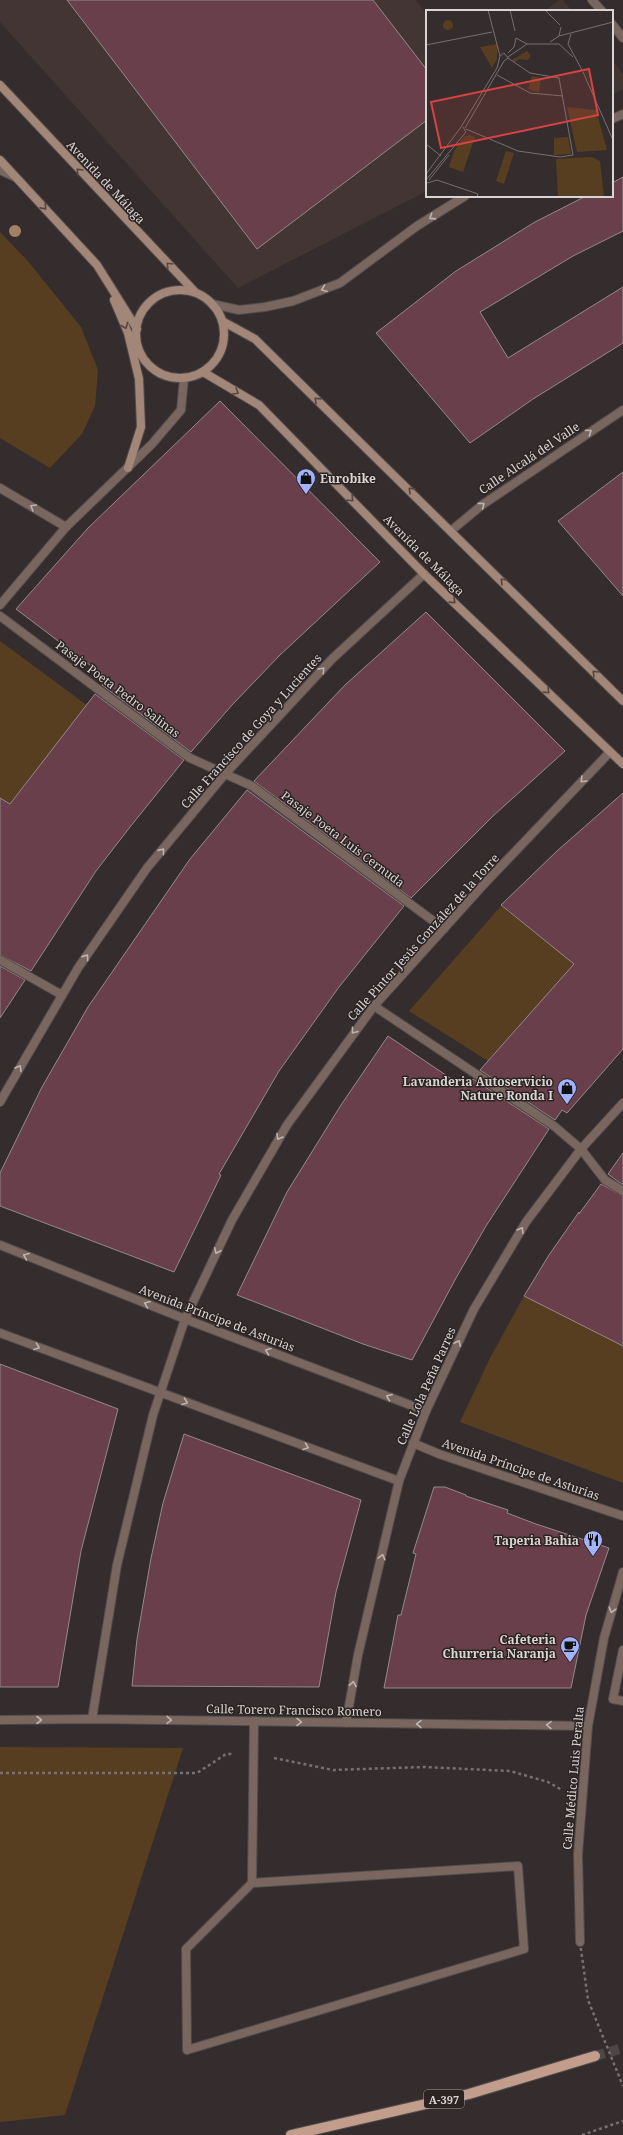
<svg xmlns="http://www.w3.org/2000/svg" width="623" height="2135" font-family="'Noto Serif',serif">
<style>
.built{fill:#433533}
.green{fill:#583e21}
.building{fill:#683f4a;stroke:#938a8c}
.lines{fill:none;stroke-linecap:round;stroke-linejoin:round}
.primary-tunnel{stroke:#4e4646;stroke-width:10;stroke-dasharray:10 5;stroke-linecap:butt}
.service-casing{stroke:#534b4b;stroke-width:10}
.pedestrian-casing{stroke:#534b4b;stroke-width:10}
.minor-casing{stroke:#534b4b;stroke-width:10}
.tertiary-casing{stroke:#534b4b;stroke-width:10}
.secondary-casing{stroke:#534b4b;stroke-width:10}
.primary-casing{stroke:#534b4b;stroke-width:12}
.path{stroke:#787171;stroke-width:2.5;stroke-dasharray:3 3;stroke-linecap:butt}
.service{stroke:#79675f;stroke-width:8}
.pedestrian{stroke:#79675f;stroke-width:8}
.minor{stroke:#79675f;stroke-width:8}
.tertiary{stroke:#79675f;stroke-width:8}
.secondary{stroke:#a28678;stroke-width:8}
.primary{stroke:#c29d8c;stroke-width:10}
.path-bridge{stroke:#787171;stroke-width:2.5;stroke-dasharray:3 3;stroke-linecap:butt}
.tree{fill:#a18265}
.oneway{stroke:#554641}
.oneway2{stroke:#bdb4b2}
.labels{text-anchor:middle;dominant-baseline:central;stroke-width:3;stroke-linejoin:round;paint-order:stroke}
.shield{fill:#2b2423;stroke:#a6a0a0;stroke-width:1}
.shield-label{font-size:11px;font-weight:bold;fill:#dad5d5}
.street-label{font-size:12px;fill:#dad5d5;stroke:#2b2423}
.poi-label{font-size:12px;font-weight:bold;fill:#dad5d5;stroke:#2b2423;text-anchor:end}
.inset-road{fill:none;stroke:#777070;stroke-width:1}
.view{fill:#d74242;fill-opacity:0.15;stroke:#d74242;stroke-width:2}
.inset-edge{fill:none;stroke:#dad5d5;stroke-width:2}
</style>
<rect width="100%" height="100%" fill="#352d2d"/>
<path class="built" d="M0,0H416L427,15V191L238,288L0,22Z
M559,0H563L572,11H545Z
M612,60L623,74V89L612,95Z"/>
<path class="green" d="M0,232L27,260L81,327L98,370L95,406L82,434L50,468L0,438Z
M0,641L88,706L10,804L0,798Z
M501,906L575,964L488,1061L409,1011Z
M524,1296L623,1346V1483L460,1422L489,1360Z
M0,1747L183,1748L65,2115L0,2122Z"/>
<path class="building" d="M67,0H373L427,70V120L257,249Z
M623,177V231L573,256L480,312L508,358L623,287V343L533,399L470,443L376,333L456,271L535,222L586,196H612V183Z
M220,401L380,562L280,655L232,705L191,752L102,685L107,678L16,609L88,528Z
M623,472V596L558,521Z
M426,612L565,751L493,816L411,898L254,781L345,685Z
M95,694L184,760L130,827L96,871L31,971L0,955V798L10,804Z
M247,790L404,906L339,987L279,1071L219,1174L221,1175L174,1272L0,1206V1173L42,1087L88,1007L190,859Z
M623,793V1049L567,1113L562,1110L555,1120L480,1070L574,964L501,905L557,851Z
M0,966L25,980L0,1018Z
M388,1036L465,1088L473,1079L549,1129L486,1226L456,1278L412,1360L363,1344L237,1295L287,1192L341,1105Z
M623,1153V1185L608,1174Z
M601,1184L623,1196V1346L524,1296L549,1255L579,1212V1214Z
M0,1364L118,1409L81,1551L58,1687H0Z
M184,1434L361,1500L336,1592L319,1687L132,1686L137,1639L151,1558L163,1503Z
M434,1487H445L466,1495V1496L508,1510L507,1513L536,1524L609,1548L586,1615L571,1688H384L398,1615H401L416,1554L413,1553Z"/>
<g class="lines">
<path class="primary-tunnel" d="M595,2056L623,2048"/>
<g class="service-casing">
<path id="service" d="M252,1883L518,1866L524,1949L187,2050L186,1949L252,1883L254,1721"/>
</g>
<g class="pedestrian-casing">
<path id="pedestrian" d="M0,616L190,758L252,786L444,929
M0,960L62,995
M374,1006L554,1126L581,1149L605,1180L623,1191
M623,1650L613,1699L623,1701"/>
</g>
<g class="minor-casing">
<path id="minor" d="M592,0L602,11
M612,24L623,38
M612,119L623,114
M212,304L239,310L265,307L293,301L340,283L417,226L465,196
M0,488L66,527
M452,530L482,505L623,410
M0,1102L78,968L147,868L225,774L332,659L424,574
M0,1245L185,1319L426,1411
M0,1333L399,1481
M413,1443L439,1454L623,1516
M92,1719L117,1565L153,1415L185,1319L232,1220L287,1125L374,1006L486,882L610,752
M580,1942L578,1854L588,1726"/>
</g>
<g class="tertiary-casing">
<path id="tertiary" d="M0,170L15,177
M0,605L66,527L152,444L181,410L184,378
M0,1720L92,1719L588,1726L604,1638L623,1572
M346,1723L358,1655L399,1481L426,1411L474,1309L526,1222L581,1149L623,1103"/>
</g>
<g class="secondary-casing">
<path id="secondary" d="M0,85L196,293
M0,160L97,265L137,329
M136 334a44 44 0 1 1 88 0a44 44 0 1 1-88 0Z
M114,300L128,333L139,379L141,427L128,468
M222,321L255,339L623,701
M203,372L259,405L424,574L623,764"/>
</g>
<g class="primary-casing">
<path id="primary" d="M291,2135L469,2094L595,2056"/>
</g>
<path class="path" d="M274,1758L333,1770L424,1767L510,1771L548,1782L562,1790
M0,1773H197L226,1754H232
M582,2135L623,2121"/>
<use href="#service" class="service"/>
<use href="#pedestrian" class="pedestrian"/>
<use href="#minor" class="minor"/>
<use href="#tertiary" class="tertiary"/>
<use href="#secondary" class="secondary"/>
<use href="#primary" class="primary"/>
<path class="path-bridge" d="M580,1942L588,2000L623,2086"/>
</g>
<circle class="tree" cx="15" cy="231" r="6"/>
<defs><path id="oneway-chevron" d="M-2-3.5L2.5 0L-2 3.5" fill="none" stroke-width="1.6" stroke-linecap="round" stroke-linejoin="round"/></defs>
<g class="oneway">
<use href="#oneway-chevron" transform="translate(79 171) rotate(-133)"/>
<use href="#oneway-chevron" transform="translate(44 207) rotate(48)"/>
<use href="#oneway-chevron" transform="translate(169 265) rotate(-134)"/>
<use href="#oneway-chevron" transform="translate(125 326) rotate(68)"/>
<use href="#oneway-chevron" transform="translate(236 392) rotate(31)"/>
<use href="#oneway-chevron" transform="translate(317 400) rotate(-136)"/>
<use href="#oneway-chevron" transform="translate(411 490) rotate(-136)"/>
<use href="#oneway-chevron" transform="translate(351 499) rotate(46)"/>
<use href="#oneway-chevron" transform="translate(503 581) rotate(-135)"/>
<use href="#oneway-chevron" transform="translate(453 601) rotate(44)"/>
<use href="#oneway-chevron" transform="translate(595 673) rotate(-135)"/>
<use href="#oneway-chevron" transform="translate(547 691) rotate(44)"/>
</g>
<g class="oneway2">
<use href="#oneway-chevron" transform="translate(432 217) rotate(147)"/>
<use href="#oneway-chevron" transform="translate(324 289) rotate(159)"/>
<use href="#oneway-chevron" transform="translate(589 432) rotate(-34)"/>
<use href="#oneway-chevron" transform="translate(482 505) rotate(-37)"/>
<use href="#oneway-chevron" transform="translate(33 507) rotate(-149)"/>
<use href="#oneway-chevron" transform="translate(322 670) rotate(-47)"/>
<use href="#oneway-chevron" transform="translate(583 780) rotate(134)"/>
<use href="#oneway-chevron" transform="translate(162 851) rotate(-51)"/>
<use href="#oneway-chevron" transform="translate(86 957) rotate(-55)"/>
<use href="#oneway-chevron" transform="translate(354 1031) rotate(128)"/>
<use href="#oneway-chevron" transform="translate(19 1068) rotate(-60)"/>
<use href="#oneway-chevron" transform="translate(279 1137) rotate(120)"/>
<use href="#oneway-chevron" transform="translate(521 1230) rotate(-59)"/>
<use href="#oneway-chevron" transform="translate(217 1251) rotate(115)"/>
<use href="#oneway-chevron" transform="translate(26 1256) rotate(-158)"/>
<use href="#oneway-chevron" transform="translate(147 1304) rotate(-158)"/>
<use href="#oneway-chevron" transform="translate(458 1343) rotate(-65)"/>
<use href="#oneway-chevron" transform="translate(37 1347) rotate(20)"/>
<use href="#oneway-chevron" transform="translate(268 1351) rotate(-159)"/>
<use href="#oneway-chevron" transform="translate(389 1397) rotate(-159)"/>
<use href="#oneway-chevron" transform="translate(185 1402) rotate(21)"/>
<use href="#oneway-chevron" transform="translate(306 1447) rotate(20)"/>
<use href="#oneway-chevron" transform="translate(382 1557) rotate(-77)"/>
<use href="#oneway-chevron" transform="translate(612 1610) rotate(106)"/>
<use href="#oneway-chevron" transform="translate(353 1684) rotate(-80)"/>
<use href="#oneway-chevron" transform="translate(39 1720)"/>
<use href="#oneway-chevron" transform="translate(169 1720) rotate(1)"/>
<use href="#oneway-chevron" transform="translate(299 1722) rotate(1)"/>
<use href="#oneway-chevron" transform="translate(419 1724) rotate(-179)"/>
<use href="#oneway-chevron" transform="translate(549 1725) rotate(-179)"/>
</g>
<defs>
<g id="shop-pin" transform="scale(1)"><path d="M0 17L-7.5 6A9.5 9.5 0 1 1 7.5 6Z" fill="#a3b2fd" stroke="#2b2423"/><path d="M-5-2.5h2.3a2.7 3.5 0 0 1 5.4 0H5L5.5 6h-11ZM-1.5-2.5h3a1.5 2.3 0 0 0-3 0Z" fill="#111"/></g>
<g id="restaurant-pin" transform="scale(1)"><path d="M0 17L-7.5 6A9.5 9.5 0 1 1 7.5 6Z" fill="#a3b2fd" stroke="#2b2423"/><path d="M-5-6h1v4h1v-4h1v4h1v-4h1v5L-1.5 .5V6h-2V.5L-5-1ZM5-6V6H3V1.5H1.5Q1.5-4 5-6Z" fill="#111"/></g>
<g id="cafe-pin" transform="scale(1)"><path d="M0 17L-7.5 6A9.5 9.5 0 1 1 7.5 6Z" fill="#a3b2fd" stroke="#2b2423"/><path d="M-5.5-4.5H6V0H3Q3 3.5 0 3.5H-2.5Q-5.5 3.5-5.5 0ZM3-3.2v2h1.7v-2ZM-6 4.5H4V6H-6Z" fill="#111"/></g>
</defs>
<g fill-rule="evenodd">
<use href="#shop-pin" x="306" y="478"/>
<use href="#shop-pin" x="567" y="1088"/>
<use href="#restaurant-pin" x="593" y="1540"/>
<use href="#cafe-pin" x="570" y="1646"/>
</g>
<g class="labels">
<rect class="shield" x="424" y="2090" width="40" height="18" rx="3"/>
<g class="shield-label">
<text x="444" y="2099">A-397</text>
</g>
<g class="street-label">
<text transform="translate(106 182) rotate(47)">Avenida de Málaga</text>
<text transform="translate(529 458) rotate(-34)">Calle Alcalá del Valle</text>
<text transform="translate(424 555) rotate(45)">Avenida de Málaga</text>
<text transform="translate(118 689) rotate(37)">Pasaje Poeta Pedro Salinas</text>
<text transform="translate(251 731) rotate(-48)">Calle Francisco de Goya y Lucientes</text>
<text transform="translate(343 839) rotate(37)">Pasaje Poeta Luis Cernuda</text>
<text transform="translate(423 937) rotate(-48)">Calle Pintor Jesús González de la Torre</text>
<text transform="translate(217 1318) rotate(21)">Avenida Príncipe de Asturias</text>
<text transform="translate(426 1386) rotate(-66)">Calle Lola Peña Parres</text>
<text transform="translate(521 1469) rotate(19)">Avenida Príncipe de Asturias</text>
<text transform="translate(294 1710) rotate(1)">Calle Torero Francisco Romero</text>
<text transform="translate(573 1778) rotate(-85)">Calle Médico Luis Peralta</text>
</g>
<g class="poi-label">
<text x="320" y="478" text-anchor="start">Eurobike</text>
<text x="553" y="1081">Lavanderia Autoservicio<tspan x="553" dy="14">Nature Ronda I</tspan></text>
<text x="579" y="1540">Taperia Bahia</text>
<text x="556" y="1639">Cafeteria<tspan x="556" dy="14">Churreria Naranja</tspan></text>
</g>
</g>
<g transform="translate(426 10)">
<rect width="187" height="187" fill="#352d2d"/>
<path d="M17 15a5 5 0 1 1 10 0a5 5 0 1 1-10 0ZM71,34V49L66,58L54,37ZM101,41L105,46L102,50L93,49L89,52L86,50ZM106,66L115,68L113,82L102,79ZM141,97L170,100L181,140L151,142ZM43,125L49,127L37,162L23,157L28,141L38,127ZM142,127L145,144L128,145V128ZM80,141L88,143L78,174L70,171ZM166,147L174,151L178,187H132L130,149Z" fill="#583e21"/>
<path class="inset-road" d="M62,0L74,46M84,0L89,21M119,0L134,15M145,24L142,34L156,60M133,26L187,12M90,28L101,34H133L147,47M124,32L133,26L135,17M0,35L66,22M82,43L88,37L90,28M82,47L101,34M157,62L187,130M71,65L104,83L137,86M39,118L78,51M40,119L92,141L134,147L147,145L133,68L104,63L82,48M0,134L15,146M0,164L35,117L71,58L74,46L78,43L82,48L78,51M0,170L40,122L37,117M3,170L23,145M1,173L11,170L52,184L51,187"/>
<path class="view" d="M163,59L172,105L15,138L5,92Z"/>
<rect width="187" height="187" class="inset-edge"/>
</g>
</svg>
